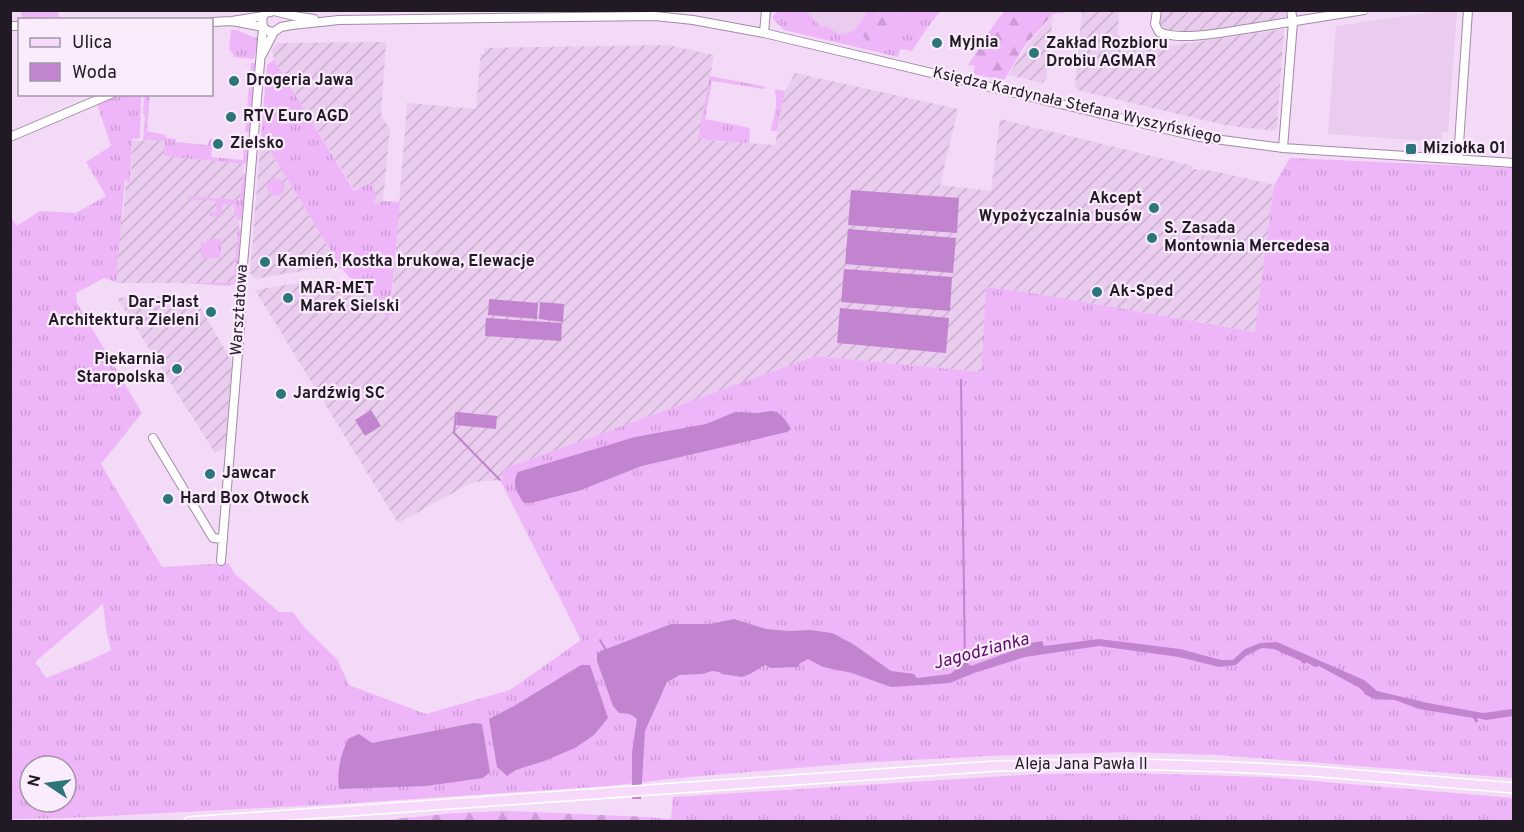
<svg xmlns="http://www.w3.org/2000/svg" width="1524" height="832" font-family="Overpass,sans-serif">
<style>
.built{fill:#eaccef}
.industrial{fill:url(#industrial-furrows)}
.grass{fill:url(#grass-tufts);fill-rule:evenodd}
.forest{fill:url(#forest-firs)}
.water{fill:#c284ce}
.lines{fill:none;stroke-linecap:round;stroke-linejoin:round}
.stream{stroke:#c284ce;stroke-width:2}
.minor-casing{stroke:#a18aa5;stroke-width:10}
.major-casing{stroke:#fff;stroke-width:12}
.minor{stroke:#fff;stroke-width:8}
.major{stroke:#f7dafb;stroke-width:9}
.poi-dot{fill:#2c757a;stroke:#faebfd;stroke-width:2}
.labels{text-anchor:middle;dominant-baseline:central;stroke-width:4.5;stroke-linejoin:round;paint-order:stroke}
.poi-label{font-size:16px;font-weight:bold;fill:#211923;stroke:#faebfd;text-anchor:start}
.street-label{font-size:16px;fill:#211923;stroke:#faebfd}
.water-label{font-size:18px;font-style:italic;fill:#5b0b68;stroke:#faebfd}
</style>
<defs>
<pattern id="industrial-furrows" width="10" height="10" patternUnits="userSpaceOnUse" patternTransform="scale(1.5)"><rect width="10" height="10" fill="#eaccef"/><path d="M-1 1l2-2M0 10L10 0M9 11l2-2" fill="none" stroke="#c8afcd"/></pattern>
<pattern id="grass-tufts" width="24" height="20" patternUnits="userSpaceOnUse" patternTransform="scale(1.5)"><rect width="24" height="20" fill="#efb5f9"/><path d="M3 7l-1-3M5 7V3M7 7l1-3M15 17l-1-3M17 17v-4M19 17l1-3" fill="none" stroke="#cd9bd5"/></pattern>
<pattern id="forest-firs" width="22" height="20" patternUnits="userSpaceOnUse" patternTransform="scale(1.5)"><rect width="22" height="20" fill="#efb5f9"/><path d="M5 1l3.5 6h-7zM16 11l3.5 6h-7z" fill="#cd9bd5"/></pattern>
</defs>
<rect width="100%" height="100%" fill="#f3daf7"/>
<path class="built" d="M786,11H871L853,38L843,39Z
M1438,11H1457L1448,132H1442V142L1328,134L1336,26Z"/>
<path class="industrial" d="M1082,11H1119L1118,36L1154,42L1161,47L1284,29L1277,128L1274,131L1224,125L1077,90L1075,86Z
M1161,11H1285L1286,17L1225,28L1168,33L1160,23Z
M1053,15L1046,79L1042,83L1008,75L1028,44Z
M386,42L381,116L390,129L383,201L374,206L370,183L355,191L274,60L272,50L277,43Z
M669,45L714,55L699,139L775,145L785,91L795,73L958,109L940,185L991,191L1000,119L1193,166V169L1214,171L1274,185L1256,332L1038,294L986,287L981,372L815,356L505,469L502,480L473,482L398,523L255,290L316,280L354,283L371,290L390,321L407,103L476,109L481,52L482,54H484V48Z
M261,136L342,269H313L255,279L250,273Z
M132,140L165,141L164,156L244,164L234,283H117L98,275L61,213L123,218L126,180L131,183Z
M152,296L195,298L232,362L225,448L215,453L117,298Z"/>
<path class="grass" d="M778,11H806L822,28L826,25C847,45 856,29 868,11H886L877,13L878,44L903,11H941L927,28L912,51L900,49L898,57L784,30L773,19V16Z
M231,30H237L258,39L254,59L234,57L233,54L229,49Z
M274,60L354,191L370,183L376,193L374,205L383,201L400,202L389,322L371,290L354,283L342,269L261,136L267,65Z
M251,63H255L250,132H245Z
M710,76L766,87L764,89L712,81L705,119L747,127L750,130L749,143L698,139Z
M774,89L785,91L777,131H772L771,129C774,116 779,102 774,89Z
M111,95H141L140,138L132,139L130,183L125,179L116,282L104,278L76,293L77,303L142,413L101,464L162,567L228,563L235,574L279,612H293L305,628L337,659L349,685L426,714L510,690L581,640L500,480H502L504,469L815,356L981,372L986,287L1038,294L1255,332L1274,185L1290,158L1513,168V778L1218,755L1127,752L987,756L857,763L689,777L608,786L339,804L69,818L11,819L10,216L17,226L40,211L76,213L106,196L86,162L111,146L96,101ZM103,604L106,629L111,650C90,661 68,669 46,678L35,662ZM30,766H66V802H30Z
M144,95H150L147,131L166,135V138L176,139V142L208,145L210,139H213L211,157L243,160L244,144H248L247,162L244,164L164,156L165,141L143,140L145,115L143,114Z
M243,173L246,176L242,219L240,220L237,219V216L234,215L235,205L223,204L222,211L219,217L209,216V212L216,213L217,201L188,199V196L240,200Z
M267 187a9 9 0 1 1 18 0a9 9 0 1 1-18 0Z
M238,228L241,229L236,283L230,286L183,283H234Z
M207,239H222L220,258H203L201,257V243H207Z
M1128,773L1267,777L1513,798V821H647V817L671,819L673,797L1038,774Z"/>
<path class="forest" d="M886,10L903,11L878,44H869L862,34C869,20 871,16 886,10Z
M1005,10L1065,11L1064,13L1053,14L1025,45L1004,80L973,74L975,66L968,65L995,23Z
M21,11H58L59,17L23,18L21,14Z
M507,811L647,817V822H363L456,813Z"/>
<path class="water" d="M851,190L959,198L957,233L848,225Z
M848,229L956,238L953,273L845,264Z
M844,269L952,277L950,311L841,302Z
M489,299L538,303L537,319L488,315Z
M540,302L564,304L563,322L539,319Z
M840,308L949,318L946,353L837,343Z
M486,318L562,323L561,341L485,336Z
M371,410L381,426L365,436L355,420Z
M772,411C781,412 787,422 791,429L787,432L642,466L578,491L531,503H524C517,493 511,483 518,472L635,437L706,424L735,412L757,413Z
M457,412L497,416L496,429L456,425Z
M734,619L766,629L789,631L810,630L832,633L853,644L891,671L914,674L917,678L950,674L966,662L971,666L1015,650L1013,646L1042,641L1044,646L1099,639L1180,649L1221,660H1233L1245,649L1260,643L1277,642L1364,680L1377,691L1428,703L1483,713L1513,709V716L1486,720L1478,718L1477,720H1479L1476,723L1473,718L1419,709L1395,700L1375,699L1364,694V692L1358,687L1319,666L1315,667L1306,662L1305,664L1302,663L1301,661L1274,649L1262,648L1247,655L1236,665L1219,667L1179,657L1099,646L1025,657L974,673L950,683L891,687L852,673L823,667L808,659L799,664L798,667L771,668L765,665L750,674L742,677L722,674L719,672L712,671L702,674L680,675L667,682L645,731L641,799H632V752L637,719L630,714L619,713L613,706L597,661V654L601,651L671,624H710Z
M581,665H590L608,718L594,735L575,748L544,761L516,770L507,776L497,767L489,719L514,706Z
M474,723L482,724L490,772L483,778L426,786L339,789C337,771 340,756 348,739L359,734L372,743Z"/>
<g class="lines">
<path class="stream" d="M961,380L965,665
M456,413L454,433L500,480
M600,640L606,650"/>
<g class="minor-casing">
<path id="minor" d="M1157,10L1155,24L1159,32C1182,42 1228,31 1252,28C1289,22 1327,16 1364,10
M232,21L263,27L268,31L274,32L281,27L292,25L339,20L655,16L693,20L764,33L1199,137L1283,148L1514,163
M212,22L232,21L263,16
M10,26H20
M764,33L766,10
M262,55L274,32
M10,137L111,94
M1283,148L1293,22L1291,10
M1458,159L1468,10
M153,438L213,538L223,539
M221,561L241,315L240,300L263,27L262,19L265,13L274,11L294,16L314,19"/>
</g>
<g class="major-casing">
<path id="major" d="M189,822L996,766L1132,764L1232,767L1310,771L1514,788"/>
</g>
<use href="#minor" class="minor"/>
<use href="#major" class="major"/>
</g>
<g class="poi-dot">
<circle cx="937" cy="43" r="6"/>
<circle cx="1034" cy="53" r="6"/>
<circle cx="234" cy="81" r="6"/>
<circle cx="231" cy="117" r="6"/>
<circle cx="218" cy="144" r="6"/>
<rect x="1405" y="143" width="12" height="12" rx="3"/>
<circle cx="1154" cy="208" r="6"/>
<circle cx="1152" cy="238" r="6"/>
<circle cx="265" cy="262" r="6"/>
<circle cx="1097" cy="292" r="6"/>
<circle cx="288" cy="298" r="6"/>
<circle cx="211" cy="312" r="6"/>
<circle cx="177" cy="369" r="6"/>
<circle cx="281" cy="394" r="6"/>
<circle cx="210" cy="474" r="6"/>
<circle cx="168" cy="499" r="6"/>
</g>
<g class="labels">
<g class="poi-label">
<text x="949" y="43">Myjnia</text>
<text x="1046" y="44">Zakład Rozbioru<tspan x="1046" dy="18">Drobiu AGMAR</tspan></text>
<text x="246" y="81">Drogeria Jawa</text>
<text x="243" y="117">RTV Euro AGD</text>
<text x="230" y="144">Zielsko</text>
<text x="1423" y="149">Miziołka 01</text>
<text x="1142" y="199" text-anchor="end">Akcept<tspan x="1142" dy="18">Wypożyczalnia busów</tspan></text>
<text x="1164" y="229">S. Zasada<tspan x="1164" dy="18">Montownia Mercedesa</tspan></text>
<text x="277" y="262">Kamień, Kostka brukowa, Elewacje</text>
<text x="300" y="289">MAR-MET<tspan x="300" dy="18">Marek Sielski</tspan></text>
<text x="1109" y="292">Ak-Sped</text>
<text x="199" y="303" text-anchor="end">Dar-Plast<tspan x="199" dy="18">Architektura Zieleni</tspan></text>
<text x="165" y="360" text-anchor="end">Piekarnia<tspan x="165" dy="18">Staropolska</tspan></text>
<text x="293" y="394">Jardźwig SC</text>
<text x="222" y="474">Jawcar</text>
<text x="180" y="499">Hard Box Otwock</text>
</g>
<g class="street-label">
<text transform="translate(1077 106) rotate(13)">Księdza Kardynała Stefana Wyszyńskiego</text>
<text transform="translate(240 310) rotate(-86)">Warsztatowa</text>
<text x="1081" y="765">Aleja Jana Pawła II</text>
</g>
<g class="water-label">
<text transform="translate(981 652) rotate(-15)">Jagodzianka</text>
</g>
</g>
<rect width="1524" height="832" fill="none" stroke="#211923" stroke-width="24"/>
<rect x="18" y="18" width="195" height="78" fill="#faebfd" stroke="#a397a6" stroke-width="1.5"/>
<rect x="30" y="38" width="30" height="9" fill="#f7dafb" stroke="#a397a6" stroke-width="1.5"/>
<text x="72" y="48" font-size="18" fill="#211923">Ulica</text>
<rect x="30" y="63" width="30" height="18" fill="#c284ce" stroke="#a397a6" stroke-width="1.5"/>
<text x="72" y="78" font-size="18" fill="#211923">Woda</text>
<g transform="translate(48 784) rotate(283)"><circle r="28" fill="#faebfd" stroke="#a397a6" stroke-width="1.5"/>
<path d="M0-4.5L10 22L0 15L-10 22Z" fill="#2c757a"/>
<text y="-9" font-size="16" font-weight="bold" text-anchor="middle" fill="#211923">N</text>
</g>
</svg>
